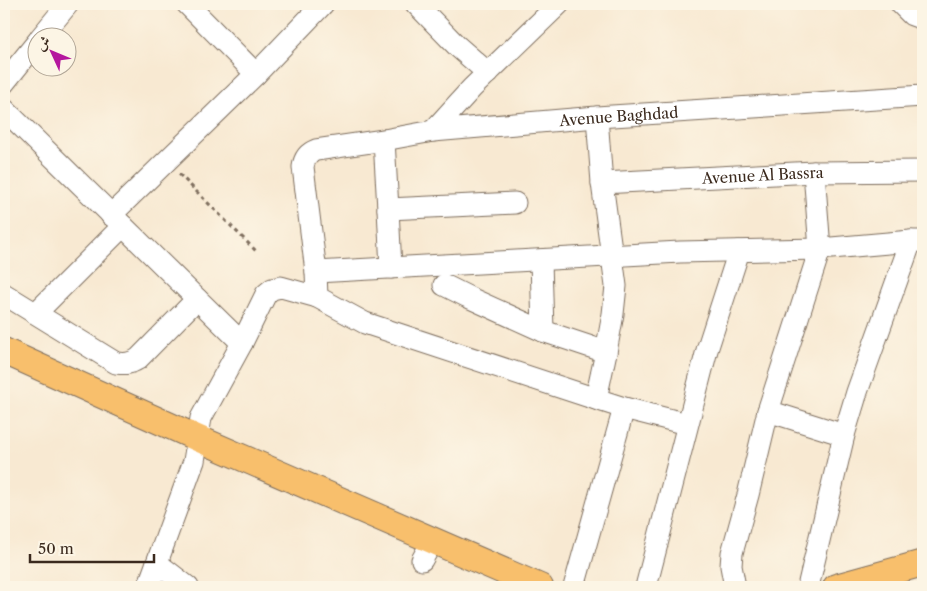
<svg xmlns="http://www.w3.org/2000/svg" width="927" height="591" font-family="'Libre Caslon Text',Amiri,serif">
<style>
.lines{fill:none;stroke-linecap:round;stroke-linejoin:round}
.minor-casing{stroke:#7d6d5d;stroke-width:23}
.major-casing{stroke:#7d6d5d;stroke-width:28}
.path{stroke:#7d6d5d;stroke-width:3;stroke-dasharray:4 4;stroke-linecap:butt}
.minor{stroke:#fff;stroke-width:21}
.major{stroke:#f8bf6c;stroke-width:26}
.labels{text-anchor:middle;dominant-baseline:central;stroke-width:4.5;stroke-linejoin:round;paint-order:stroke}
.street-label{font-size:15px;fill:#3b2a1e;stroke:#fcf5e5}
</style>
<rect width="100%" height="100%" fill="#fcf5e5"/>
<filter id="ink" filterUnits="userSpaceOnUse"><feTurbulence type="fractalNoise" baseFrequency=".02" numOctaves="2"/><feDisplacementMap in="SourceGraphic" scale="10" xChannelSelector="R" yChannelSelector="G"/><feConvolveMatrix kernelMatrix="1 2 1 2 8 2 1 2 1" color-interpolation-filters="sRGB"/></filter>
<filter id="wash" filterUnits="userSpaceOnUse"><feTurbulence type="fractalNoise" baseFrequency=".0096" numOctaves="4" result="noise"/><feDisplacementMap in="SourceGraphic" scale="20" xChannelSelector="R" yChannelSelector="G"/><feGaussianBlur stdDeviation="1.12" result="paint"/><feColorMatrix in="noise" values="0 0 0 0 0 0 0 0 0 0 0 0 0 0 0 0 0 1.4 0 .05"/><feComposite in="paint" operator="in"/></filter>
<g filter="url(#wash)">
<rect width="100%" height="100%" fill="#f8e9d2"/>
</g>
<g filter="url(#ink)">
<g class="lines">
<g class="minor-casing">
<g id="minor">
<path d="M187,4L256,74"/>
<path d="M416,4L457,46L488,73"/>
<path d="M901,4L912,15L923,19"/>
<path d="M40,38L68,4"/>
<path d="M4,83L38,41"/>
<path d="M4,109L242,343"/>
<path d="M597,117L602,183L616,286L613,314L606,352L596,399L624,408L687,424"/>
<path d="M433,131L472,88L559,4"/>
<path d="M384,140L388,209L391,268"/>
<path id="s1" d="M602,183L814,172L923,171"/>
<path d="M388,209L515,203"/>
<path d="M111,215L256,74L323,4"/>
<path d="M541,260L543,331"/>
<path d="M316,272L680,252L820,249L911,241H923"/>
<path d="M444,285L468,297L543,331L606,352"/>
<path d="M4,294L116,363C125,364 130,364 138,359L197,299"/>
<path d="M36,313L123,226"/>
<path id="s2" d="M596,399L365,323L317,297L316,272L303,167C304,159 308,153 316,150L384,140L433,131L597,117L923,96"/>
<path d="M768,411L844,435"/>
<path d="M422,560L433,540"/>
<path d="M157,563L188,587"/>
<path d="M148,587L194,461L201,418L242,343L266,294L272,289L281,287L317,297"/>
<path d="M574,587L624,408"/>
<path d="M646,587L707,350L739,251"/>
<path d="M735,587L731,566L732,553L748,495L768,411L820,249L814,172"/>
<path d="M808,587L844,435L857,392L911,241"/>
</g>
</g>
<g class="major-casing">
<path id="major" d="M4,351L197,438L540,587
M836,587L923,563"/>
</g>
<path class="path" d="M179,174L258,253"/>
<use href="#minor" class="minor"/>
<use href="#major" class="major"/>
</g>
</g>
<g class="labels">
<g class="street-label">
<text stroke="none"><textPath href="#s2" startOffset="756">Avenue Baghdad</textPath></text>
<text stroke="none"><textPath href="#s1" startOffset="161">Avenue Al Bassra</textPath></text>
</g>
</g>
<rect width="927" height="591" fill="none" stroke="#fcf5e5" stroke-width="20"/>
<g transform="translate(52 52) rotate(314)"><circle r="24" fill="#fcf5e5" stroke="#afa495"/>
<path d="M0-4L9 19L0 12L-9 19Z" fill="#b5179e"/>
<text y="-8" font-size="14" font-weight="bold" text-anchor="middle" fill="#3b2a1e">ش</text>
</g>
<path d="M30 554v8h124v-8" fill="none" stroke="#3b2a1e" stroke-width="2.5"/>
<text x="38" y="554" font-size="15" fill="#3b2a1e" stroke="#fcf5e5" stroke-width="4" paint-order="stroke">50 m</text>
</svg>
